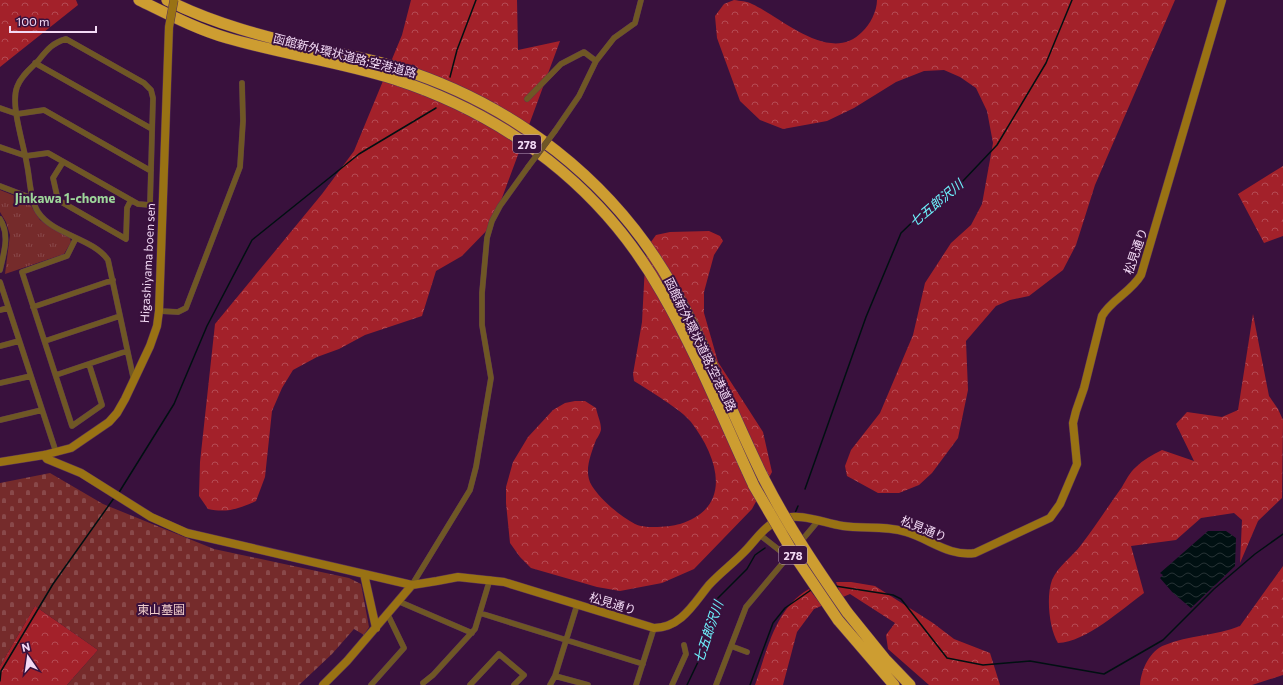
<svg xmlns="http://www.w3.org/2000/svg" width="1283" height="685" font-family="Commissioner,'Noto Sans JP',sans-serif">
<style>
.grass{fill:url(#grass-tufts)}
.forest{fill:url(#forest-crowns)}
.cemetery{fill:url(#cemetery-stones)}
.water{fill:url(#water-waves)}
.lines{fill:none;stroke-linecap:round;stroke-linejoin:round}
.stream{stroke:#001012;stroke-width:1.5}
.street-casing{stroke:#57315a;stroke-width:6}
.secondary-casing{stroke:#57315a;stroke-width:9}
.highway-casing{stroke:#57315a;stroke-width:12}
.street{stroke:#6f5725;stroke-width:5.5}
.secondary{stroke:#997214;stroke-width:8}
.highway{stroke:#cd9d31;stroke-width:11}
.street-bridge-casing{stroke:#57315a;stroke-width:6;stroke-linecap:butt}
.secondary-bridge-casing{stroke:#57315a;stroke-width:9;stroke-linecap:butt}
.highway-bridge-casing{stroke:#57315a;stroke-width:12;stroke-linecap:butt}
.street-bridge{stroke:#6f5725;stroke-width:5.5}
.secondary-bridge{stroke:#997214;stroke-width:8}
.highway-bridge{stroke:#cd9d31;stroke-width:11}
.labels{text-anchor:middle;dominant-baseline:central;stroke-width:4;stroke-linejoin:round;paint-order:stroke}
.shield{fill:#39113d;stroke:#bb9ebe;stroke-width:1}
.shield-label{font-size:11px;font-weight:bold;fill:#f3daf5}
.street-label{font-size:12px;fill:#f3daf5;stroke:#39113d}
.park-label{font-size:12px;fill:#eeccc9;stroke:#39113d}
.neighbourhood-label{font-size:13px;font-weight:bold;fill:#9dd59a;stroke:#39113d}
.water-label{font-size:13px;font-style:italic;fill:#6ef3fe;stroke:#39113d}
</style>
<defs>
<pattern id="grass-tufts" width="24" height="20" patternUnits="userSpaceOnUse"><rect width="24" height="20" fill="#752b2b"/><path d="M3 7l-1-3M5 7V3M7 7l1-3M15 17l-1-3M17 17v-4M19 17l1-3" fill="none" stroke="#89494a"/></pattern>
<pattern id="forest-crowns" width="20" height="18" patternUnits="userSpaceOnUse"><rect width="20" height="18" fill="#a3212a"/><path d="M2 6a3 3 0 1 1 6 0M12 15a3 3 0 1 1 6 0" fill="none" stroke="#b54b54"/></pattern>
<pattern id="cemetery-stones" width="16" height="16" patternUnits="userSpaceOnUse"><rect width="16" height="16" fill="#752b2b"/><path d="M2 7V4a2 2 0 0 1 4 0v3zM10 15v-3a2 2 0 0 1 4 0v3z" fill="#89494a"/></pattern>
<pattern id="water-waves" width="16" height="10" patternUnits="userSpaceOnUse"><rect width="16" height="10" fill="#001012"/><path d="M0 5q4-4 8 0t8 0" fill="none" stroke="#263235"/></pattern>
</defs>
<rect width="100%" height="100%" fill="#39113d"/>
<path class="grass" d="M0,190L28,201L40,220L70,238L71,242L64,254L5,274L10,235L6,222L0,212Z"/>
<path class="forest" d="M0,0H76L78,5L0,67Z
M411,0H517L518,50L560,41L492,225L462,256L436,271L422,316L365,335L339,349L317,357L293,370L282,388L272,411L265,477L256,501C238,509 227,513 208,509L199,496L200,462L215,324L322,194L354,151L402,35Z
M734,0C740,1 747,1 752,4C781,17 830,65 862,32C870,25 877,11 877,0H1175L1095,185L1076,245L1063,270L1029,296L1010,300L996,306L966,341L968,390L958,438L932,473L919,485L899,493H878L847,476L845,466L851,450L880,413L913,335L925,283L951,243L971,225L982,204L993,143L987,111L976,88L960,77L944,70L924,71L896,82L854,108L827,121L783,129L760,120L740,101L717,38L715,16L724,4Z
M1283,166V236L1264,243L1238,194Z
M709,231L720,236L723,241L714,255L704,292V313L718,362L763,432L772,472L752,509L694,569L662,583L620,591L597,587L531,568L520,557L510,543L506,503V487L513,462L528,437L553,410L565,403L575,401H585L596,408C597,414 601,422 601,429C601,432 598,437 596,440C591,454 583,472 592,486C601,500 620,516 635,524C645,529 669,527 680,524C734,507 718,457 691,422C682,410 648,390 634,381L633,374L642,322L645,265L648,246L656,235L670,232Z
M1253,314L1269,396L1278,409L1283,420L1282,498L1258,521L1240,563L1242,520L1234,513L1201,518L1176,540L1131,546L1144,593C1122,609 1086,642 1058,643C1049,629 1046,596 1052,580C1058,566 1072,557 1081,545C1096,526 1108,506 1122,487C1126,480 1130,472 1136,467C1143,460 1152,455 1162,450L1194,461L1176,424L1187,412L1222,417L1238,410Z
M1283,566V675L1252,685H1140C1141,670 1150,650 1165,645C1188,635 1216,636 1240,626Z
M836,582H851L875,586L933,623L954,639L990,653L1000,685H929L888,649L886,635L895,623L850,594L814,609L797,632L783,685H755C767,651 775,608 809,589L819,602L839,590Z
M35,606L98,650L67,685H0V666Z"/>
<path class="cemetery" d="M50,473L103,504L214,549L349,578L361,584L369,627L364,635L354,629L332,654L299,685H67L98,650L35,606L0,666V483Z"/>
<path class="water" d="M1208,531H1226L1236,538L1235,566L1191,608L1173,593L1160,578L1163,575L1160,573Z"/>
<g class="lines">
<path class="stream" d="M450,77L457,50L476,0
M805,489L866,317L901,233L927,208L962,182L997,145L1046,63L1072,0
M118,494L174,404L207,326L252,240L359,154L436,108
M795,513L798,506
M835,586L893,595L901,599L947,658L983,665L1030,661L1104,674L1163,640L1214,589L1255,554L1283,534
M0,681L1,671L53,584L114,498
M687,685L698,662L711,616L717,599L747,569L755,555L765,548
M750,685L773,623L785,608L811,590"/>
<g class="street-casing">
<path id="street" d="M35,63L152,129
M527,99L561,64L584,52L596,61
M0,108L17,114L44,110L151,171
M555,131L579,96L596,61L614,38L635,23L641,0
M0,147L26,156L48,153L138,204L150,205L153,98L151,90L144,83L66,39C52,43 47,50 38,61C30,69 21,76 17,87C10,105 24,145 27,165C30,179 30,200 38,212C53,235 93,238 108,260L134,381
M63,162L53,178L58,200L126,239L127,208L131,200
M0,186L34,199
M0,219C10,235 4,252 0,270
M76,238L67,256L22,272L72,426L102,405L89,364
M0,282L56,452
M33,307L113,280
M0,310L8,308
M159,311L178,312L186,308L240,167L243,121L242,83
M45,341L120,316
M0,346L19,341
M56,375L127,351
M0,383L31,376
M0,420L42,410
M760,535L788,557
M412,585L470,490L476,467L491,378L482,325V293L487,238L492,221L500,206L528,167
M400,602L472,633
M480,613L643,664
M731,646L747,652
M555,676L588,685
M423,683L433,675L475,629L490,579
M371,685L404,648L388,615
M470,685L499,654L524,675L514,685
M550,685L555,676L577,605
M636,685L654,628
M672,685L686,654L684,645
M716,685L746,607L818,521"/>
</g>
<g class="secondary-casing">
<path id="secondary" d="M44,455L47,459L81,473L151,517L187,533L412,585
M0,462L44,455L71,448L109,422L117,413L125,399L150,346L157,326L159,311L169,27
M364,574L376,628
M323,685L347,661L412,585L437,581L458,577L504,582L654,628C681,628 694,603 709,585C721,572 735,562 747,549C757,538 766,525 780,519C801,512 823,523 843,526C864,529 885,525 906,532C930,539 949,557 975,553L1050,518L1060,504L1077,464L1073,423L1076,411L1084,388L1102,316C1111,300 1131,292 1141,275L1222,0"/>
</g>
<g class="highway-casing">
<path id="highway" d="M139,0C168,14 196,29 227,38C282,54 340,62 394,79C508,116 603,188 662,293C698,355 724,422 754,486
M167,0C214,24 266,37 318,49C345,55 372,59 398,68C513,104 613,180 673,287C708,349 733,416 764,479
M847,612L885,659L910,685
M838,620L894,685"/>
</g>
<use href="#street" class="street"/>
<use href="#secondary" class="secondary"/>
<use href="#highway" class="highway"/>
<g class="street-bridge-casing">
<path id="street-bridge" d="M528,167L555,131"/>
</g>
<g class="secondary-bridge-casing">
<path id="secondary-bridge" d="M169,27L174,0"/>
</g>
<g class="highway-bridge-casing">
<path id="highway-bridge" d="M764,479C788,526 817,569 847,612
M754,486L796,558L838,620"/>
</g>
<use href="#street-bridge" class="street-bridge"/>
<use href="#secondary-bridge" class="secondary-bridge"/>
<use href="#highway-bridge" class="highway-bridge"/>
</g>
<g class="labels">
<g class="shield">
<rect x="513" y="135" width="28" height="18" rx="3"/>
<rect x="779" y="546" width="28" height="18" rx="3"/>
</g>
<g class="shield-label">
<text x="527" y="144">278</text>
<text x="793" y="555">278</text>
</g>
<g class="street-label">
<text transform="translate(345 55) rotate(14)">函館新外環状道路;空港道路</text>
<text transform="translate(1135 251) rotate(-71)">松見通り</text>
<text transform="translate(147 263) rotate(-87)">Higashiyama boen sen</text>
<text transform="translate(701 344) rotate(64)">函館新外環状道路;空港道路</text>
<text transform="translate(924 528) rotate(22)">松見通り</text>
<text transform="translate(613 603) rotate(17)">松見通り</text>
</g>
<g class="park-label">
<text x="161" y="609">東山墓園</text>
</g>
<g class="neighbourhood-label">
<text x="65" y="198">Jinkawa 1-chome</text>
</g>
<g class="water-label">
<text transform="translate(936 203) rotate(-40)">七五郎沢川</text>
<text transform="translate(708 632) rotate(-71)">七五郎沢川</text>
</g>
</g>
<g transform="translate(28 657) rotate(347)" stroke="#39113d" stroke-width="3" paint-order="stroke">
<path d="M0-3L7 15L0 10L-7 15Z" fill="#f3daf5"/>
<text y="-6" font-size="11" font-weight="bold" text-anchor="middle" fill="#f3daf5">N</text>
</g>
<path d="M10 26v6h86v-6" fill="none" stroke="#f3daf5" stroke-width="2"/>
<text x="16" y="26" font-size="12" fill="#f3daf5" stroke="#39113d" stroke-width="3" paint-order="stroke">100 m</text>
</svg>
